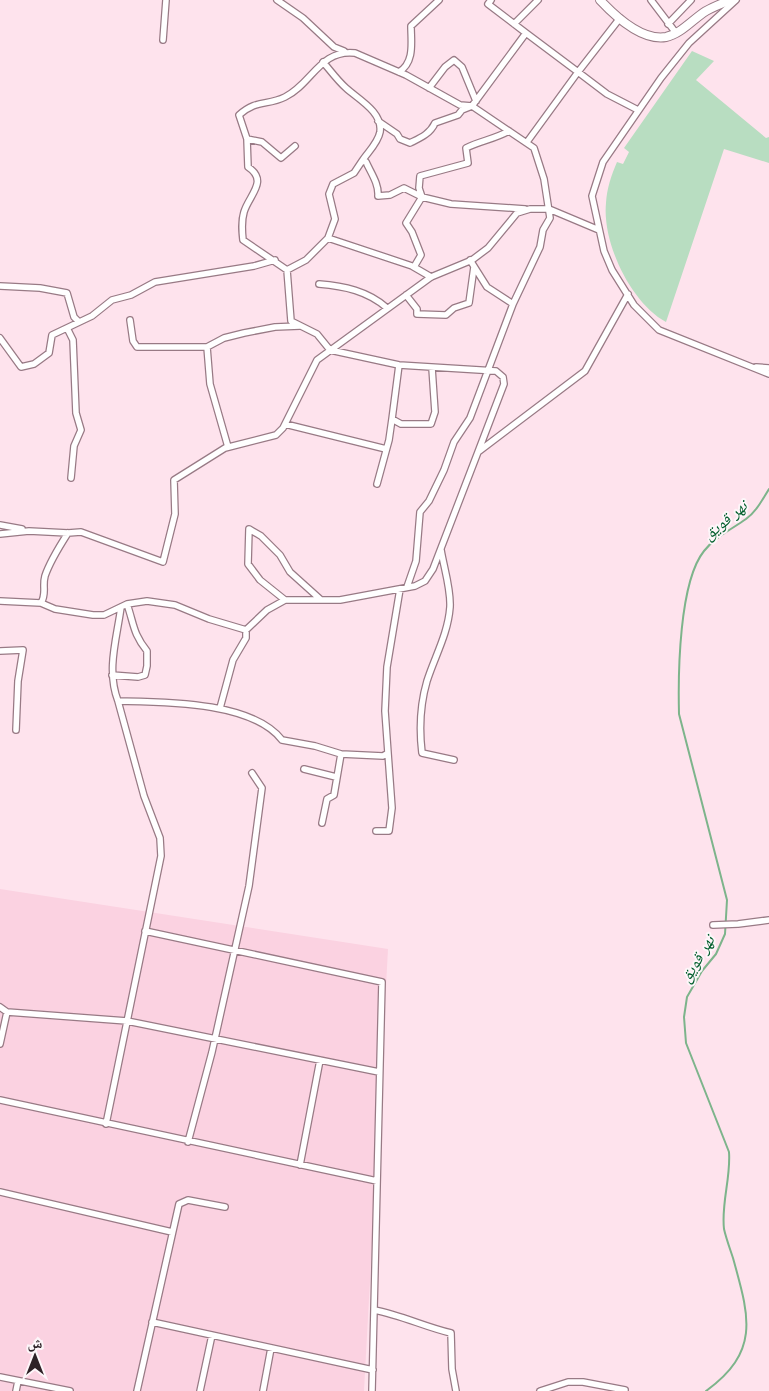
<svg xmlns="http://www.w3.org/2000/svg" width="769" height="1391" font-family="Arial,'Noto Naskh Arabic',sans-serif">
<style>
.built{fill:#fbd2e1}
.green{fill:#b8ddc1}
.lines{fill:none;stroke-linecap:round;stroke-linejoin:round}
.stream{stroke:#7db48b;stroke-width:2}
.street-casing{stroke:#987a85;stroke-width:8}
.secondary-casing{stroke:#987a85;stroke-width:10}
.street{stroke:#fff;stroke-width:5.5}
.secondary{stroke:#fff;stroke-width:8}
.labels{text-anchor:middle;dominant-baseline:central;stroke-width:4;stroke-linejoin:round;paint-order:stroke}
.water-label{font-size:16px;font-style:italic;fill:#005e2c;stroke:#fdf6f9}
</style>
<rect width="100%" height="100%" fill="#fee3ed"/>
<path class="built" d="M0,889L388,949L364,1391H0Z"/>
<path class="green" d="M692,51L714,61L696,80L766,138L769,137V163L724,149L666,322C631,303 602,243 606,203C607,188 611,176 617,162L623,164L629,152L624,148Z"/>
<g class="lines">
<path class="stream" d="M706,1391C761,1351 749,1316 733,1258C730,1249 726,1238 724,1229C721,1203 731,1178 729,1152L686,1043L684,1017L687,997L702,971L716,954L725,934L727,900L679,714C678,674 679,582 704,551C715,537 732,529 746,519C757,511 762,500 769,489"/>
<g class="street-casing">
<path id="street" d="M277,0L303,18L334,47L344,51
M491,0L488,4L526,33
M651,0L676,33
M736,0L689,43L661,78L603,162L592,196L604,251L612,270L634,305L659,330L769,374
M514,24L538,0
M668,24L691,0
M163,40L166,0
M323,62C330,70 337,80 346,88C358,99 383,112 380,132C378,143 368,152 362,161
M399,72C415,62 411,42 411,26L439,0
M429,88L445,67L454,60L462,67L476,101
M378,121L397,134L400,139L410,143C420,138 430,134 435,123L458,115L462,110L472,106L526,33L578,72L620,18
M247,139L262,142L281,158L295,146
M527,142L578,72L607,94L638,110
M422,197L419,188L420,176L468,163L466,148C480,141 495,139 509,131
M328,238L335,219L329,194L333,184L354,173L362,161L366,162C371,173 379,184 378,196L390,195L404,188L422,197
M470,260L487,287L513,304L540,247L543,230L550,218L544,179L534,148L472,106L460,105L406,75L355,53C320,49 312,84 285,97C267,106 257,99 239,115L247,139L248,167C269,181 249,195 244,212C241,222 242,231 243,240L287,270L291,321L317,334L330,350L399,365L496,371L503,377L504,384L478,452
M414,267L421,255L412,232L406,223L422,197L451,204L525,209
M287,270L306,260L328,238L412,266L431,277
M319,284C344,286 368,291 387,308
M0,286L40,288L67,293L74,317L79,322
M406,295L417,309V314L446,315L454,308L469,303L474,267
M130,320L133,341L137,347H207L224,338L244,333L275,327L300,326
M67,328L73,340L76,413L81,430L74,446L71,478
M0,338L21,367L34,364L49,353L52,335L92,316L112,300L131,295L155,282L254,266L275,260
M207,347L210,384L228,447
M399,365L392,419L401,424H431L435,412L432,368
M756,367L769,368
M285,424L386,449
M377,484L389,440L392,419
M0,525L22,529
M0,534L29,531L68,533L81,532L163,562L175,514L174,480L225,448L276,435L283,428L317,360L431,277L472,260L488,248L517,213L530,209H549L599,230
M441,550C444,568 451,589 450,607C448,634 435,656 427,681C420,705 419,728 422,753L454,760
M407,587L416,561L420,512L429,501L444,470L454,442L470,418L513,304
M285,600L260,580L248,564L249,529L261,536L280,555L290,572L320,599
M0,601L41,603L55,609L93,615H104L127,604L147,601L175,605L209,619L246,630L267,610L285,600H340L415,586L425,581L433,569L478,452L585,371L628,294
M41,603C47,593 42,587 45,576C50,561 59,547 68,533
M121,607C117,638 106,670 118,701C163,702 252,701 282,740L315,746L341,754L383,756L388,753L385,711L387,667L400,589
M0,651L23,650L18,681L16,730
M112,675L138,677L145,675L147,666V651C133,634 134,624 127,604
M220,708L233,660L246,638V630
M304,769L336,777
M322,823L327,799L334,795L341,754
M376,831H389L392,808L388,753
M713,925L738,924L769,920
M145,931L382,982L372,1391
M0,1007L7,1012L127,1021L379,1072
M0,1044L7,1012
M0,1100L377,1181
M106,1124L161,856L160,838L144,796L118,701
M188,1142L212,1052L249,886L262,788L252,773
M300,1165L320,1060
M0,1192L172,1232
M374,1310C401,1315 425,1327 451,1333L452,1369L456,1391
M152,1322L373,1370
M0,1377L70,1391
M16,1391L18,1381
M137,1391L179,1204L188,1200L225,1207
M200,1391L212,1335
M263,1391L271,1348
M540,1391L568,1382H583L625,1390"/>
</g>
<g class="secondary-casing">
<path id="secondary" d="M600,0C615,16 642,41 666,37C681,34 693,19 706,11C713,7 723,3 731,0"/>
</g>
<use href="#street" class="street"/>
<use href="#secondary" class="secondary"/>
</g>
<g class="labels">
<g class="water-label">
<text transform="translate(725 520) rotate(-40)">نهر قويق</text>
<text transform="translate(697 959) rotate(-59)">نهر قويق</text>
</g>
</g>
<g transform="translate(35 1356)" stroke="#fdf6f9" stroke-width="4" paint-order="stroke">
<path d="M0-4L9 19L0 12L-9 19Z" fill="#2e2227"/>
<text y="-8" font-size="14" font-weight="bold" text-anchor="middle" fill="#2e2227">ش</text>
</g>
</svg>
